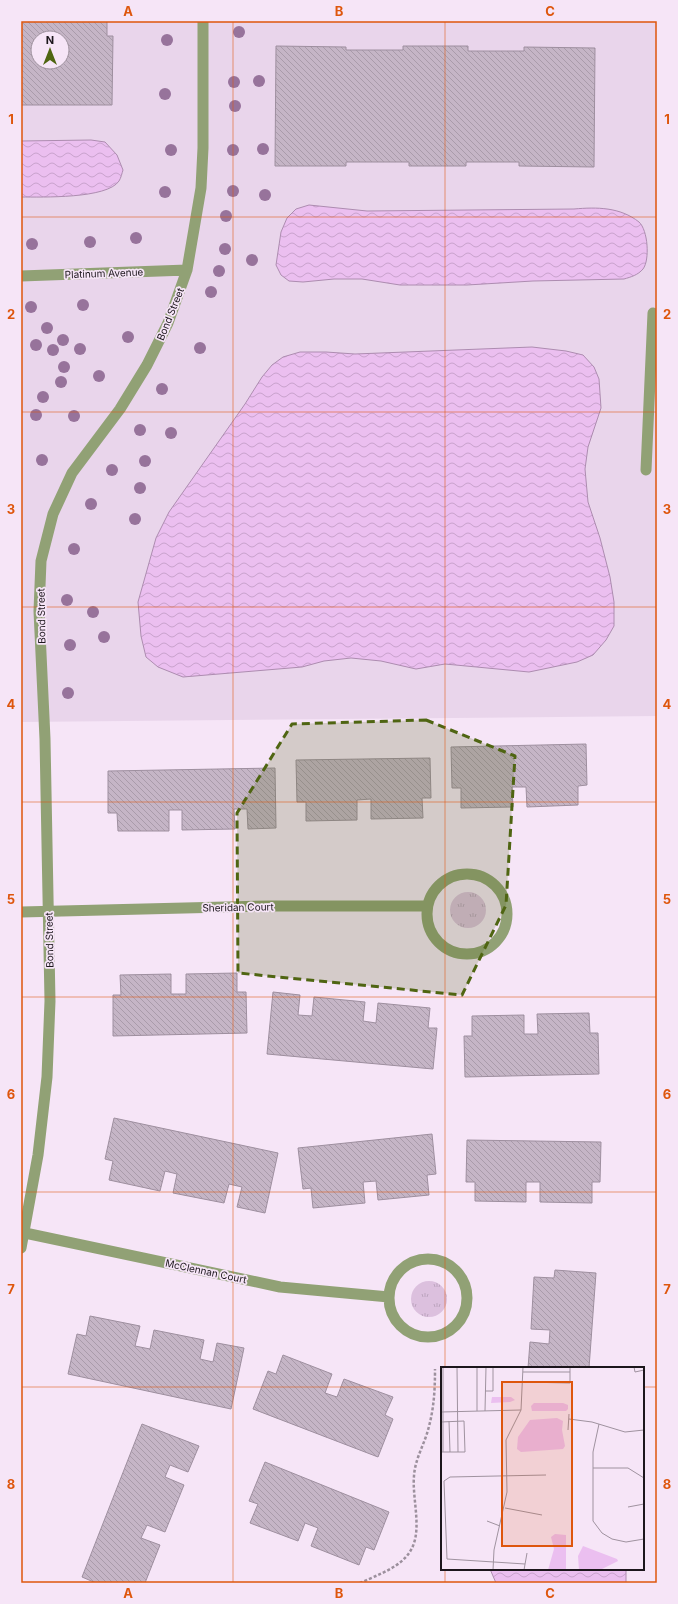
<svg xmlns="http://www.w3.org/2000/svg" width="678" height="1604" font-family="Inter,sans-serif">
<style>
.built{fill:#e9d5eb;fill-rule:evenodd}
.grass{fill:url(#grass-tufts)}
.water{fill:url(#water-waves);stroke:#ad8cb0}
.building{fill:url(#building-back-hatch);stroke:#9e8f9f;fill-rule:evenodd}
.lines{fill:none;stroke-linecap:round;stroke-linejoin:round}
.path{stroke:#9c909d;stroke-width:2.5;stroke-dasharray:3 2;stroke-linecap:butt}
.minor{stroke:#91a175;stroke-width:11}
.tree{fill:#97739b}
.marked{fill:#4f6512;fill-opacity:0.2;stroke:#4f6512;stroke-width:3;stroke-dasharray:8 5;stroke-linejoin:round}
.grid{fill:none;stroke:#de560d;stroke-width:1;stroke-opacity:0.55}
.labels{text-anchor:middle;dominant-baseline:central;stroke-width:3.5;stroke-linejoin:round;paint-order:stroke}
.street-label{font-size:10px;fill:#1c161c;stroke:#f6e5f7}
.inset-road{fill:none;stroke:#9f929f;stroke-width:1}
.view{fill:#de560d;fill-opacity:0.15;stroke:#de560d;stroke-width:2}
.inset-edge{fill:none;stroke:#1c161c;stroke-width:2}
.neatline{fill:none;stroke:#de560d;stroke-width:1.5}
.grid-label{font-size:13px;text-anchor:middle;font-weight:bold;fill:#de560d}
</style>
<defs>
<pattern id="grass-tufts" width="24" height="20" patternUnits="userSpaceOnUse"><rect width="24" height="20" fill="#dcc0de"/><path d="M3 7l-1-3M5 7V3M7 7l1-3M15 17l-1-3M17 17v-4M19 17l1-3" fill="none" stroke="#bca4be"/></pattern>
<pattern id="water-waves" width="16" height="10" patternUnits="userSpaceOnUse"><rect width="16" height="10" fill="#ebbff0"/><path d="M0 5q4-4 8 0t8 0" fill="none" stroke="#c9a3cd"/></pattern>
<pattern id="building-back-hatch" width="6" height="6" patternUnits="userSpaceOnUse"><rect width="6" height="6" fill="#c5b5c6"/><path d="M-1 5l2 2M0 0l6 6M5-1l2 2" fill="none" stroke="#a99baa"/></pattern>
</defs>
<rect width="100%" height="100%" fill="#f6e5f7"/>
<path class="built" d="M21,21H657V716L21,722ZM38,38H62V62H38Z"/>
<path class="grass" d="M450 910a18 18 0 1 1 36 0a18 18 0 1 1-36 0Z
M411 1299a18 18 0 1 1 36 0a18 18 0 1 1-36 0Z"/>
<path class="water" d="M91,140L105,142L117,155L123,170C122,173 121,178 119,181C107,199 42,197 21,197V141Z
M309,205L367,211L574,209C597,207 620,207 639,222C648,230 650,260 643,269C638,275 631,277 624,279L533,281L467,285H400L362,279H334L303,282L289,281L281,275L276,265L281,232L287,218L296,209Z
M532,347L566,351L583,355L594,367L599,379L601,408L588,447L585,469L588,502L600,538L610,577L614,602V626L606,640L593,655L577,662L529,672L445,664L416,669L381,661L351,658L324,661L302,667L183,677L158,667L146,657L141,636L138,602L156,538L169,512L245,404L262,377L272,365L283,357L300,352H326L355,354Z
M490,1569H626V1583H496Z"/>
<path class="building" d="M21,21H107V36H113L112,105H21ZM38,38H62V62H38Z
M276,46L346,47V50H403V46H468V51H524V47L595,48L594,167L519,166V162H466V166H409V162H346V166H275Z
M586,744L587,785L578,786V805L527,807L526,787H512L513,807L461,808V788H452L451,747Z
M430,758L431,798H422L423,818L371,819V799L357,800V820L306,821V802H297L296,760Z
M275,768L276,828L248,829L247,809H234L235,829L182,830V810H169V831H118L117,813H108V771Z
M237,973V992H246L247,1033L113,1036V995H121L120,975L171,974V994H186V974Z
M273,992L300,995L298,1015L312,1016L314,997L365,1002L363,1021L376,1023L378,1003L430,1008L428,1028H437L433,1069L267,1054Z
M589,1013L590,1033H598L599,1074L465,1077L464,1036H472V1016L524,1015V1034H538L537,1014Z
M114,1118L278,1153L265,1213L237,1207L242,1187L229,1184L224,1203L173,1193L177,1174L165,1171L160,1191L109,1180L113,1161L105,1159Z
M432,1134L436,1174L427,1175L429,1195L378,1200L376,1181L363,1182L365,1203L313,1208L311,1188L303,1189L298,1148Z
M467,1140L601,1142L600,1182H592V1203L540,1202V1182H526V1202L475,1201V1182H466Z
M555,1270L596,1273L589,1368H528L530,1342L549,1344L550,1330L531,1329L534,1277L554,1278Z
M90,1316L140,1326L135,1346L150,1349L154,1330L204,1340L200,1359L213,1362L217,1343L244,1348L231,1409L68,1374L77,1334L86,1336Z
M283,1355L332,1374L325,1393L337,1397L344,1379L393,1397L385,1415L393,1419L378,1457L253,1409L268,1371L276,1374Z
M142,1424L199,1446L188,1472L170,1465L165,1477L184,1485L165,1532L147,1525L141,1538L160,1545L145,1583H96L82,1577Z
M265,1462L389,1512L374,1550L366,1547L359,1565L311,1546L318,1528L305,1523L298,1541L250,1523L258,1504L249,1501Z"/>
<g class="lines">
<path class="path" d="M360,1583C377,1575 403,1567 412,1548C422,1528 412,1498 414,1476C415,1459 424,1445 428,1430C434,1409 435,1390 435,1369"/>
<path class="minor" d="M21,276L187,270
M646,470L653,313
M427 914a40 40 0 1 1 80 0a40 40 0 1 1-80 0Z
M21,912L269,906H427
M25,1233L280,1287L389,1297
M21,1248L38,1155L47,1077L50,1001L45,739L39,611L41,561L53,514L72,473L120,409L147,365L168,323L187,270L201,188L203,148V21
M389 1298a39 39 0 1 1 78 0a39 39 0 1 1-78 0Z"/>
</g>
<g class="tree">
<circle cx="239" cy="32" r="6"/>
<circle cx="167" cy="40" r="6"/>
<circle cx="259" cy="81" r="6"/>
<circle cx="234" cy="82" r="6"/>
<circle cx="165" cy="94" r="6"/>
<circle cx="235" cy="106" r="6"/>
<circle cx="263" cy="149" r="6"/>
<circle cx="171" cy="150" r="6"/>
<circle cx="233" cy="150" r="6"/>
<circle cx="233" cy="191" r="6"/>
<circle cx="165" cy="192" r="6"/>
<circle cx="265" cy="195" r="6"/>
<circle cx="226" cy="216" r="6"/>
<circle cx="136" cy="238" r="6"/>
<circle cx="90" cy="242" r="6"/>
<circle cx="32" cy="244" r="6"/>
<circle cx="225" cy="249" r="6"/>
<circle cx="252" cy="260" r="6"/>
<circle cx="219" cy="271" r="6"/>
<circle cx="211" cy="292" r="6"/>
<circle cx="83" cy="305" r="6"/>
<circle cx="31" cy="307" r="6"/>
<circle cx="47" cy="328" r="6"/>
<circle cx="128" cy="337" r="6"/>
<circle cx="63" cy="340" r="6"/>
<circle cx="36" cy="345" r="6"/>
<circle cx="200" cy="348" r="6"/>
<circle cx="80" cy="349" r="6"/>
<circle cx="53" cy="350" r="6"/>
<circle cx="64" cy="367" r="6"/>
<circle cx="99" cy="376" r="6"/>
<circle cx="61" cy="382" r="6"/>
<circle cx="162" cy="389" r="6"/>
<circle cx="43" cy="397" r="6"/>
<circle cx="36" cy="415" r="6"/>
<circle cx="74" cy="416" r="6"/>
<circle cx="140" cy="430" r="6"/>
<circle cx="171" cy="433" r="6"/>
<circle cx="42" cy="460" r="6"/>
<circle cx="145" cy="461" r="6"/>
<circle cx="112" cy="470" r="6"/>
<circle cx="140" cy="488" r="6"/>
<circle cx="91" cy="504" r="6"/>
<circle cx="135" cy="519" r="6"/>
<circle cx="74" cy="549" r="6"/>
<circle cx="67" cy="600" r="6"/>
<circle cx="93" cy="612" r="6"/>
<circle cx="104" cy="637" r="6"/>
<circle cx="70" cy="645" r="6"/>
<circle cx="68" cy="693" r="6"/>
</g>
<path class="marked" d="M426,720L515,756L506,905L462,995L238,973L237,813L292,724Z"/>
<path class="grid" d="M233,21V1583M445,21V1368M21,217H657M21,412H657M21,607H657M21,802H657M21,997H657M21,1192H657M21,1387H442M643,1387H657M445,1569V1583"/>
<g class="labels">
<g class="street-label">
<text transform="translate(104 273) rotate(-2)">Platinum Avenue</text>
<text transform="translate(170 314) rotate(-68)">Bond Street</text>
<text transform="translate(41 616) rotate(-91)">Bond Street</text>
<text transform="translate(238 907) rotate(-1)">Sheridan Court</text>
<text transform="translate(49 940) rotate(-91)">Bond Street</text>
<text transform="translate(206 1271) rotate(12)">McClennan Court</text>
</g>
</g>
<g transform="translate(441 1367)">
<rect width="203" height="203" fill="#f6e5f7"/>
<path d="M51,30H70L74,33L69,35L50,36ZM93,36H122L127,38V42L125,44H91L90,39ZM116,51L122,54L121,63L124,79L122,82L80,85L76,82L77,70L89,53ZM114,167L125,168V203H107L113,182L110,170ZM142,179L176,192L177,194L159,203H138L137,189Z" fill="#ebbff0"/>
<path class="inset-road" d="M2,0V85M16,0L17,85M193,0L194,5L203,3M82,5H129M82,15L129,16V0M44,24H52V0M36,44V0M44,44L45,0M0,45L80,43M128,52L151,55L184,65L203,63M8,54L9,85M0,55L23,54L24,85H0M158,57L152,85V154L161,166L171,172L185,175L203,172M127,63L128,47M152,101H187L203,111M187,140L203,137M64,141L101,148M46,154L59,159M84,197L6,192L3,114L9,110L105,108M52,203L53,183L66,125L65,73L80,43L82,0M83,203L86,186"/>
<path class="view" d="M61,15H131V179H61Z"/>
<rect width="203" height="203" class="inset-edge"/>
</g>
<rect width="678" height="1604" fill="none" stroke="#f6e5f7" stroke-width="44"/>
<g transform="translate(50 50)"><circle r="19" fill="#f6e5f7" stroke="#9f929f"/>
<path d="M0-3L7 15L0 10L-7 15Z" fill="#4f6512"/>
<text y="-6" font-size="11" font-weight="bold" text-anchor="middle" fill="#1c161c">N</text>
</g>
<rect x="22" y="22" width="634" height="1560" class="neatline"/>
<g class="grid-label">
<text x="128" y="16">A</text>
<text x="339" y="16">B</text>
<text x="550" y="16">C</text>
<text x="11" y="124">1</text>
<text x="667" y="124">1</text>
<text x="11" y="319">2</text>
<text x="667" y="319">2</text>
<text x="11" y="514">3</text>
<text x="667" y="514">3</text>
<text x="11" y="709">4</text>
<text x="667" y="709">4</text>
<text x="11" y="904">5</text>
<text x="667" y="904">5</text>
<text x="11" y="1099">6</text>
<text x="667" y="1099">6</text>
<text x="11" y="1294">7</text>
<text x="667" y="1294">7</text>
<text x="11" y="1489">8</text>
<text x="667" y="1489">8</text>
<text x="128" y="1598">A</text>
<text x="339" y="1598">B</text>
<text x="550" y="1598">C</text>
</g>
</svg>
